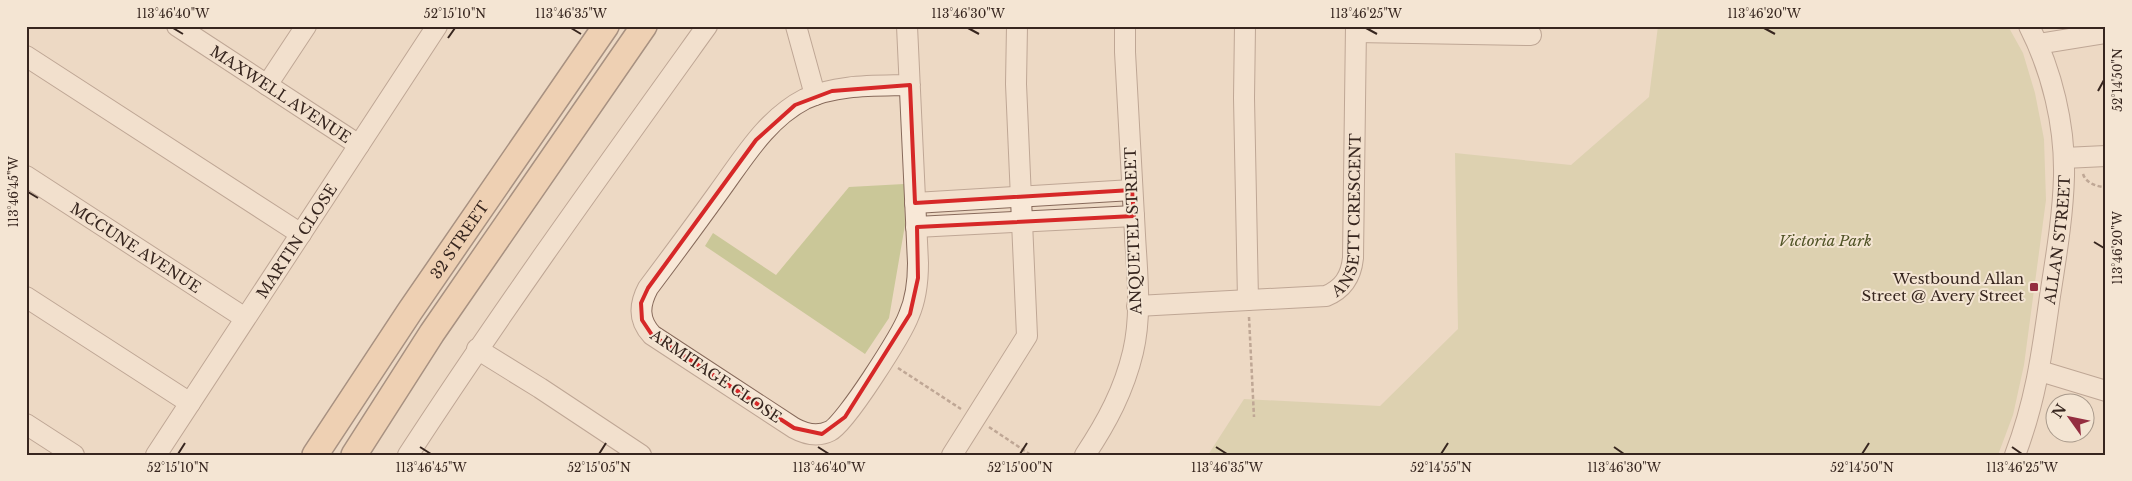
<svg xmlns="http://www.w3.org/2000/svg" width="2132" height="481" font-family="'Libre Baskerville',serif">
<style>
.green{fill:#cac798}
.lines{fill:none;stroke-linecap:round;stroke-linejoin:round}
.minor-casing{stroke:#876a5b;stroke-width:22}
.major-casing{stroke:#543a2f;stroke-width:28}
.path{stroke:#876a5b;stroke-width:2.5;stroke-dasharray:4 2.5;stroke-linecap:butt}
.minor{stroke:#f8e8d7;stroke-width:20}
.major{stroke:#efc69d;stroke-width:25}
.marked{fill:none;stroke:#d62828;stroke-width:4;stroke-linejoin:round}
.ticks{fill:none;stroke:#37261f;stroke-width:2}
.poi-dot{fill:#942d40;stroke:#f4e5d3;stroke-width:2}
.labels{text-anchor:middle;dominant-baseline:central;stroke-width:4;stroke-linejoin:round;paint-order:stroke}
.street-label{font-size:15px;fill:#37261f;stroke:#f4e5d3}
.park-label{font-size:15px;font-style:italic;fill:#505326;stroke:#f4e5d3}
.poi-label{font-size:15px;fill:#37261f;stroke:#f4e5d3;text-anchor:end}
.neatline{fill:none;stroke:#37261f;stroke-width:2}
.ticks-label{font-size:12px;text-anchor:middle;fill:#37261f}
</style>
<rect width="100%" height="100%" fill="#edd9c4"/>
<path class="green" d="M1658,26H2008L2023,53L2035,93L2044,139L2046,200L2024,365L2013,415L1998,455H1208L1244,399L1380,406L1458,329L1455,153L1571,165L1649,97Z
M904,184L905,225L889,318L865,354L705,246L713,233L776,275L849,187Z"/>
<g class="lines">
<g class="minor-casing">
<g id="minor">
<path id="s1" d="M177,26L359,145"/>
<path d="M796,26L815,95"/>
<path d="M907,26L918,263C918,281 916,299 909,315C902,334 846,423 830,431C818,437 805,434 794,428L652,335C638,320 639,305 648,288C672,256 695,225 718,193C743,159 766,119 805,99C837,84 875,86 910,85"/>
<path d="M1245,26L1244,98L1248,300"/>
<path d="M1356,32L1531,35"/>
<path d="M2038,44L2106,33"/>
<path d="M26,56L301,234"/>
<path d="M267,85L306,26"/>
<path d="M2064,158L2106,156"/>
<path id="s2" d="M26,176L245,318"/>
<path d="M915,203L1132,190"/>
<path d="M916,227L1134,216"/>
<path d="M26,297L190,403"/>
<path id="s3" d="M1137,306L1326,296C1343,289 1351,277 1353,258L1356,26"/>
<path d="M477,349L540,388L641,455"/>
<path d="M2040,371L2106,391"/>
<path d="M26,424L74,455"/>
<path id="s4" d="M156,455L437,26"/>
<path d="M408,455C503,309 605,168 707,26"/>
<path d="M952,455L1027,336L1016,84L1017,26"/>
<path d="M1085,455C1107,422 1124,390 1133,352C1142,314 1137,273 1135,235C1132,174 1128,113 1125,52V26"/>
<path id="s5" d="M2015,455C2036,400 2042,353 2050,296C2056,257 2063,216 2064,176C2065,125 2052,71 2029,26"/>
</g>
</g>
<g class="major-casing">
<g id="major">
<path id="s6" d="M315,455L410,311L606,26"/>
<path d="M354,455L432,333L644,26"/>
</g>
</g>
<path class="path" d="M2083,174C2086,183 2097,187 2106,187
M1249,317L1254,417
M898,368L961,409
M989,427L1031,455"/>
<use href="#minor" class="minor"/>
<use href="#major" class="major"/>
</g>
<path d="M0 0H2132V481H0ZM910,85L915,203L1132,190L1134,216L917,227L918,278L910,314L845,417L822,434L794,428L652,335L642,320L641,303L648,288L756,140L795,105L832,91Z" fill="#edd9c4" fill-opacity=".55" fill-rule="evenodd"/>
<path class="marked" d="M910,85L915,203L1132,190L1134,216L917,227L918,278L910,314L845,417L822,434L794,428L652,335L642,320L641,303L648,288L756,140L795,105L832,91Z"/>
<path class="ticks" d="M173,28L183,34M571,28L581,34M968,28L979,34M1366,28L1377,34M1764,28L1775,34M448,38L455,28M2098,91L2104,80M28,192L38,198M2094,242L2104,248M420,447L431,454M818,447L829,454M1216,447L1227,454M1614,447L1624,454M2012,447L2022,454M178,454L185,443M599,454L606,443M1020,454L1027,443M1441,454L1448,443M1862,454L1869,443"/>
<rect class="poi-dot" x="2029" y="282" width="10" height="10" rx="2.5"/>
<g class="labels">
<g class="street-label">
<text stroke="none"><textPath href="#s1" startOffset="124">MAXWELL AVENUE</textPath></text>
<text stroke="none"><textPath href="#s3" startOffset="280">ANSETT CRESCENT</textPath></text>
<text transform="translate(1133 231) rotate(-92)">ANQUETEL STREET</text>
<text stroke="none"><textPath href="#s4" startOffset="256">MARTIN CLOSE</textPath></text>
<text stroke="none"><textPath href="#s6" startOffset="259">32 STREET</textPath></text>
<text stroke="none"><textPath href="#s5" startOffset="220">ALLAN STREET</textPath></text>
<text stroke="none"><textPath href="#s2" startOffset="131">MCCUNE AVENUE</textPath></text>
<text transform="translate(716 376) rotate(34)">ARMITAGE CLOSE</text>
</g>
<g class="park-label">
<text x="1825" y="240">Victoria Park</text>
</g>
<g class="poi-label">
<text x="2024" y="278">Westbound Allan<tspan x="2024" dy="17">Street @ Avery Street</tspan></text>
</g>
</g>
<rect width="2132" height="481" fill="none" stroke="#f4e5d3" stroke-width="55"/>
<g transform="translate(2070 418) rotate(303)"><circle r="24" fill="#f4e5d3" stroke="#a8998b"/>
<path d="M0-4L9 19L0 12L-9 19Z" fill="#942d40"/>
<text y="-8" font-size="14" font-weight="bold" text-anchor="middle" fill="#37261f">N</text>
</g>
<rect x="28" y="28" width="2076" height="426" class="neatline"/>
<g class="ticks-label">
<text x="173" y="18">113°46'40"W</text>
<text x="455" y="18">52°15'10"N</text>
<text x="571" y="18">113°46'35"W</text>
<text x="968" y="18">113°46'30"W</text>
<text x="1366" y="18">113°46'25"W</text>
<text x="1764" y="18">113°46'20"W</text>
<text transform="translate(2118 80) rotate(-90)" y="4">52°14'50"N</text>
<text transform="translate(14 192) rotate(-90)" y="4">113°46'45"W</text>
<text transform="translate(2118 248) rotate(-90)" y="4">113°46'20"W</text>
<text x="178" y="472">52°15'10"N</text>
<text x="431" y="472">113°46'45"W</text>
<text x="599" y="472">52°15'05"N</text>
<text x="829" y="472">113°46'40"W</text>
<text x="1020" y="472">52°15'00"N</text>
<text x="1227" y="472">113°46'35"W</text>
<text x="1441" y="472">52°14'55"N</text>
<text x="1624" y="472">113°46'30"W</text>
<text x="1862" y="472">52°14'50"N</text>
<text x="2022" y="472">113°46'25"W</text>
</g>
</svg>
